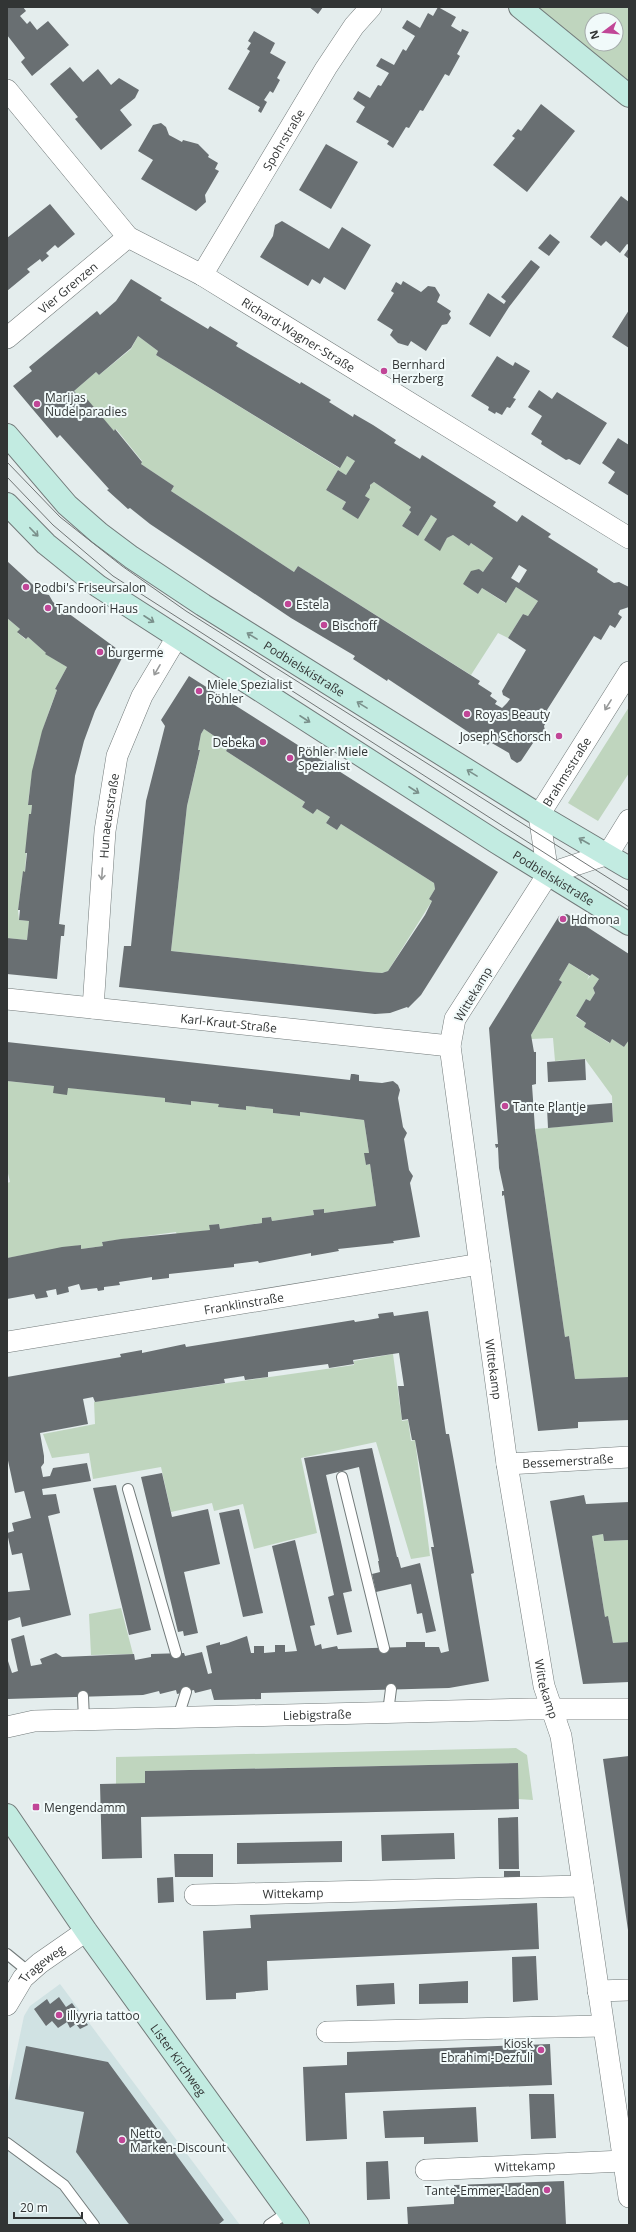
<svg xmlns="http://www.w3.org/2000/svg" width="636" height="2232" font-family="'Open Sans',sans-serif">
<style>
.built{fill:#d0e2e3}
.green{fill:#bfd5be;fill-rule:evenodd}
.building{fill:#696f72;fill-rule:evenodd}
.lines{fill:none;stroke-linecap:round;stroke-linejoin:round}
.lane-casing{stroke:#727a7a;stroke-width:12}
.street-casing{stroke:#727a7a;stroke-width:22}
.secondary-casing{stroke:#727a7a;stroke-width:24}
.lane{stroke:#fff;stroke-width:10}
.street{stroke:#fff;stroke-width:21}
.secondary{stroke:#c2ebe1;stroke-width:22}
.tram{stroke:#717676;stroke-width:1}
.oneway{stroke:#7a908b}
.oneway2{stroke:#989a9a}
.poi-dot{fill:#c14697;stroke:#f1fafa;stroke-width:1.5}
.labels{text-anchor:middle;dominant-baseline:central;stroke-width:4;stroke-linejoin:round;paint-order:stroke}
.street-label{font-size:12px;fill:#323535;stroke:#f1fafa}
.poi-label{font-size:12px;fill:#323535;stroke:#f1fafa;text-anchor:start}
</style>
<rect width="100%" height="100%" fill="#e4eded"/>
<path class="built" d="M60,1984L240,2225H7V2097L24,2016L30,2006Z"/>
<path class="green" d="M520,7H629V96ZM592,20H616V44H592Z
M138,336L158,351L156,355L339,468L347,456L355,461L346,475L338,470L326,490L346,502L342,509L358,518L370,499L365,496L370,488V485L374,482L411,507L409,510L411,512L402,526L418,536L431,515L437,519L424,540L440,550L447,538L453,535L469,546L471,543L493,558L483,572L479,569L463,584L478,594L482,588L505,603L516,587L538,601L528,616L523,614L508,638L498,633L471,675L298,566L294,572L171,491L174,486L141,464L142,461L116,429L114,431L87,400L84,402L74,391L96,372L99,375L131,349Z
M7,618L20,629L18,633L25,639L28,637L46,653V654L67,667L55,689L57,690C42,727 32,765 28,804L32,805L31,814H29L25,872H23L18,910L19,920L29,921L27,940L7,938Z
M629,707V773L598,821L568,803Z
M204,729L229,746L226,751L305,802L302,807L313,814L317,809L330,817L326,823L337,830L341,824L434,883L435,889L429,899L432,901L388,971L382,973L368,972L171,951L187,806L200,751L198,750L201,734Z
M569,963L589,976L587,980L592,974L599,979L593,988L595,993L590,1001L586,999L576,1017L586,1023L584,1027L609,1043L612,1039L624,1047L629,1040V1377L575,1379L569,1336L565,1337L535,1129L613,1122L612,1096L585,1059L555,1061L553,1038L531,1039V1035L562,982L559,980Z
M7,1081L165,1098V1102L191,1105V1101L219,1104V1107L245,1110L246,1106L273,1109V1113L300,1116V1112L364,1120L369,1153H365L366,1165L370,1164L376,1206L324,1213L323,1209L313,1210L314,1215L272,1221L271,1217L262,1218V1223L220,1229L219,1224L210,1225V1230L177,1235L176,1232L102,1242L103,1246L81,1249V1245L7,1258V1183L10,1182L7,1169Z
M393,1354L402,1421L408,1420L411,1441L415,1440L430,1556L411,1559L376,1442L301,1458L317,1533L254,1549L243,1504L214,1511L212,1503L171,1512L161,1467L93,1479L89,1453L52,1458L43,1434L95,1424L94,1402L354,1365V1361Z
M603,1534L604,1541L629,1540V1642L613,1643L608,1617H605L592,1536Z
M121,1608L133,1654L91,1655L89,1614Z
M516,1748L527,1755L533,1800L518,1799L517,1763L145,1771V1783L116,1784V1757Z"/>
<path class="building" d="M7,7H23L26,11L20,16L27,24L30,21L37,30L48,21L69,45L32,76L21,62L25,58L7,35Z
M309,7H323L318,14Z
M438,7L456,17L451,26L461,32L462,29L469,32L457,54L460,56L449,76L445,74L423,111L420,110L409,128L406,127L393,148L387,144L389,141L356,122L365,107L353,99L358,91L370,98L378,85L381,86L389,73L376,66L381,58L394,65L403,49L406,51L415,36L402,28L407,20L420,28L428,13L433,16Z
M254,31L275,43L270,53L286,62L277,78L280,80L273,93L270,91L264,100L267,102L261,113L258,111L260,107L228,89L250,51L247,49L251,43L248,41Z
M70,67L83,82L98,69L111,85L119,78L139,90L135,98L120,110L132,125L101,150L75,119L78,117L50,84Z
M541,104L575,131L527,192L493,165L515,138L512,136L518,129L521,131Z
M161,123L166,127L169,135L182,142L183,140L198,144L209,155L208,157L218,163L215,169L219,171L205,195L206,202L196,211L141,179L153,160L138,151L153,125Z
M326,144L358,162L331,209L299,190Z
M621,196L629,202V245L627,244L620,253L606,241L601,246L590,237Z
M50,204L75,234L58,248L55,245L46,253L49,256L42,262L40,259L27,269L30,272L7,291V238Z
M282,221L329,249L342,227L371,245L345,290L324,277L320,284L312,279L308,286L260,257L273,236L275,225Z
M550,234L560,242L549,256L538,248Z
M629,248V259L624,255Z
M531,260L540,267L509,307L490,337L469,324L488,293L504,304L506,301L501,297Z
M131,279L162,298L160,300L208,329L210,326L238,343L236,346L300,384L301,382L331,400L329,402L353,417L354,414L373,425L396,440L394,443L420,459L422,455L496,502L493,506L517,522L522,515L551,534L548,537L598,569L597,572L614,583L619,582L629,587V607L620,610L618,614L622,617L615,628L610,625L601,640L594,636L547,710L550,715L544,726L545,731L540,738L535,740L521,761L517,763L511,759L509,753L490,742L488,745L397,685L388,679L387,681L353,659L355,656L291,618L150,524L130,508L128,509L107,490L109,489L60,435L57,438L13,386L32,371L29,367L97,311L100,315L116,301ZM138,336L158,351L156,355L340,468L347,456L355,461L346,475L338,470L326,490L346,502L342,509L358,519L370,499L365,496L370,488V485L374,482L411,507L409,510L411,512L402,526L418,536L431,515L437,519L424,540L440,551L447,538L453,535L469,546L471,543L493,558L483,572L479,569L471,571L463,584L478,594L482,588L506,603L516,587L538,601L528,616L523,614L508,638L526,650L502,691L503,695L510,699L507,703L502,708L495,704L497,701L490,696L492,693L478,684L480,681L298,566L294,572L171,491L174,486L141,464L142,462L115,429L114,431L87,399L84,402L74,391L96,372L99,375L131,348ZM519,565L527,570L519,583L511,578Z
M403,281L421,292L428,286L435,287L440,295L437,302L451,311L449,314L451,318L447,324L442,325L426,351L411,341L408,346L398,343L390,335L393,330L377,320L394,293L391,291L396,282L401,285Z
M629,310V348L612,337Z
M497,356L513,366L515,362L530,371L513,398L516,399L510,408L507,407L502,415L496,412L495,414L488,410L489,407L471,396Z
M539,390L552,399L557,392L607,423L580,465L569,459L566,460L541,444L542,441L531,434L542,416L528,407Z
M618,438L629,445V496L608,483L615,472L602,463Z
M7,561L43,594L49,595L53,602L124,654L95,711L84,741L75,776L59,924L65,925L64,936H61L57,979L7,974V938L27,940L29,921L19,920L20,910H18L23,871L25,872L27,853H25L29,814H31L32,805H28L32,771L42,731L57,690L55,689L67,667L45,654L46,653L28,637L26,639L17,632L20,629L7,618Z
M189,676L498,872L433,976L421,995L408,1008L407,1007L390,1013L375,1014L119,987L124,946H131L146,801L165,726L161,720ZM204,729L229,746L226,751L305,802L302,807L313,814L317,809L330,817L326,823L337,830L341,824L434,883L435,889L429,899L432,901L425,915L388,971L382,973L368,972L171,951L187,806L200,750H198L201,734Z
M567,914L629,954V1040L624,1047L612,1039L610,1043L584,1027L586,1023L576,1016L586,999L590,1001L595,993L593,988L599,979L592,974L590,976L569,963L559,980L562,982L531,1035L534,1052H536V1084L532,1085L535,1129L565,1337L569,1336L575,1379L629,1377V1420L578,1422V1428L538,1431L504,1195L502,1196V1191H504L499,1168L498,1147L496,1148L495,1144H498L489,1028L559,916Z
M7,1042L350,1080L351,1074H354L359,1075V1081L382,1083L393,1081L398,1085L400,1090L398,1098L403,1127L407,1133L404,1139L409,1170L413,1176L410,1183L420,1237L393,1241L394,1243L338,1249L339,1251L311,1256V1253L259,1263L258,1261L234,1264V1267L169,1274V1278L152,1280V1277L119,1282L120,1285L104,1287V1290L98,1291L97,1288L81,1290L79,1284L68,1287L69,1292L57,1295L56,1289L46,1291L48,1297L36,1299L34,1294L7,1299V1258L62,1247L81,1245V1249L103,1246L102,1242L121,1239L210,1230L209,1225L219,1224L220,1229L262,1223V1218L271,1217L272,1221L314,1215L313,1210L324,1209V1213L376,1206L370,1164L366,1165L364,1153H369L364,1120L300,1112V1116L273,1113V1109L246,1106V1110L218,1107L219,1104L191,1101V1105L165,1102V1098L68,1088L67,1095L53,1093L54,1086L7,1081Z
M585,1059L586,1080L548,1082L547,1062Z
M612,1103L613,1122L548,1128L547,1108Z
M428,1311L446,1434H449L474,1573L471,1574L489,1681L449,1688L261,1693V1699L214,1700L211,1689L195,1693L194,1690L177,1694L176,1690L160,1694L159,1691L143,1695L7,1699V1658L12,1673L18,1671L11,1639L24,1635L31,1666L42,1664L40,1659L56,1653L62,1657L134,1654L135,1660L151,1657V1654L184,1653L185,1656L202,1652L208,1674L212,1673L206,1646L220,1642V1645L228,1643L247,1636L251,1653H254V1646H264V1653L275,1652V1645H285V1652L297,1651L272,1546L295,1540L315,1625L310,1626L315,1646L321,1644L322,1649L337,1646L338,1649L406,1647V1642H425V1647H439L441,1653L449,1651L431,1547H434L415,1440H412L408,1419L402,1420L398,1386H404L399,1353L353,1360L354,1364L329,1368L328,1364L268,1372V1377L245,1380L244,1376L224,1379L225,1383L95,1402L93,1397L83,1399L88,1424L40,1433L44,1456V1463L41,1467L43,1477L50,1476L53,1468L87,1463L91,1481L42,1489L43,1495L56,1494L60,1513L48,1516L71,1615L22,1627L20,1617L7,1621V1592L30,1590L22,1553L12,1555L7,1533L14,1531L12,1523L31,1518L24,1491L15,1493L7,1456V1377L121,1357L120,1354L142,1350V1353L185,1344L186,1347L354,1320L355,1322L368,1320L379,1318L378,1314L393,1312L394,1316Z
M372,1448L397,1557H398L401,1568L420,1563L436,1631L426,1633L422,1613L417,1614L411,1584L376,1592L372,1574L380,1572L378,1561H379L359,1467L326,1475L352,1591L343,1593L352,1632L337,1635L328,1597L334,1595L304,1458Z
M162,1473L172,1517L208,1509L220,1564L184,1572L198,1633L184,1636L183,1631L178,1632L141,1477Z
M116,1485L151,1630L129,1635L93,1488Z
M584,1495L586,1504L629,1502V1540L604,1541L603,1534L592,1536L605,1617L608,1616L613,1643L629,1642V1682L583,1684L550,1501Z
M239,1509L263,1613L243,1617L219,1513Z
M629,1756V1930H628L603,1759Z
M518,1763L519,1809L141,1817L142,1858L102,1859L100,1784L145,1783V1771Z
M518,1817L519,1869H499L498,1818Z
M454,1833L455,1859L382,1861L381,1835Z
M342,1841V1862L237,1864V1843Z
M174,1854H213V1877H175Z
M504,1871H520V1881L504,1882Z
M173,1877L174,1902L158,1903L157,1878Z
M537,1903L539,1949L267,1961L268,1990L236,1993V1999L206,2000L203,1931L251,1928L250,1915Z
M536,1956L538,2000L513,2002L512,1957Z
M468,1981V2003L419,2004V1984Z
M394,1983L395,2004L357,2006L356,1985Z
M59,1997L66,2007L72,2003L88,2025L80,2029L76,2024L70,2028L67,2022L58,2028L52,2021L46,2026L34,2009L47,1999L50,2004Z
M550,2044L552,2085L345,2093L347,2139L306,2141L303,2067L347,2065V2052Z
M26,2046L108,2062L224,2220L218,2225H130L128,2223L76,2152L84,2112L15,2099Z
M529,2094H554L556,2138L531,2139Z
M476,2107L478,2142L424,2144V2137L385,2138L383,2111Z
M388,2161L390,2199L367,2200L366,2162Z
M564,2181L566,2225H408L407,2207L454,2204V2185Z"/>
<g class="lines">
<g class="lane-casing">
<path id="lane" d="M342,1477L384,1648
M128,1489L176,1653
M83,1696L84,1720
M388,1712L391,1689
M178,1717L186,1692
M7,1954L29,1972
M7,2143L64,2185L94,2225
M269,2225L288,2212"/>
</g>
<g class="street-casing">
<g id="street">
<path id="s1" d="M7,90L128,237L202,275L629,538"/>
<path id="s2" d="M202,275L326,68L354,26L371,7"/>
<path id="s3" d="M7,338L128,237"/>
<path id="s4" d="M548,874L455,1019L450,1046L507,1464L544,1686L561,1736L629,2197"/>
<path id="s5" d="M548,874L539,815L629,672"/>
<path d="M548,874L608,854L629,820"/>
<path id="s6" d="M7,999L450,1046"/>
<path id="s7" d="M93,1008L105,831L117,756L142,696L177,637"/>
<path id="s8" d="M7,1342L480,1264"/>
<path id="s9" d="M507,1464L629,1457"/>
<path id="s10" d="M7,1727L34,1721L529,1709H629"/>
<path id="s11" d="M195,1895L583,1886"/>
<path d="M598,1991L629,1990"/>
<path id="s12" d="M7,2005L23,1978L40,1963L86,1931"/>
<path d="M327,2032L603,2026"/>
<path id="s13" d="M426,2170L623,2161"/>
</g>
</g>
<g class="secondary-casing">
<g id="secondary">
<path d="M520,7L629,96"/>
<path id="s14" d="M7,435L67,505L99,533L131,557L203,605L539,815L629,868"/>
<path id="s15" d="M7,504L46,544L98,586L496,842L629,924"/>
<path id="s16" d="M7,1815L86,1931L298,2225"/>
</g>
</g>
<use href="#lane" class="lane"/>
<use href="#street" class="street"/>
<use href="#secondary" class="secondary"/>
<path class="tram" d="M7,462L60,517L122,566L186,611L629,891
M7,477L53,525L113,576L629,907"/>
</g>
<defs><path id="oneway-shaft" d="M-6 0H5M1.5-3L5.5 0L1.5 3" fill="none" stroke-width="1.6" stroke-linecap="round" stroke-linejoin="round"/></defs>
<g class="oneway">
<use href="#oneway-shaft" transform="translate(34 532) rotate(46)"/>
<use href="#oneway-shaft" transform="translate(149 619) rotate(33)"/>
<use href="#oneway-shaft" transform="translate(252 636) rotate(-148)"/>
<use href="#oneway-shaft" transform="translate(362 705) rotate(-148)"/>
<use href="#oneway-shaft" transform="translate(305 719) rotate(33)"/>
<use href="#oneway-shaft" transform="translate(472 773) rotate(-148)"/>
<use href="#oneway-shaft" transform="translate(414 790) rotate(33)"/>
<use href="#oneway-shaft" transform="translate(584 841) rotate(-150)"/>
</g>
<g class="oneway2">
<use href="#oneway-shaft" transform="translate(157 670) rotate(120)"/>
<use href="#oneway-shaft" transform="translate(608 705) rotate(122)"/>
<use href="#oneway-shaft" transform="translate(102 874) rotate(94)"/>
</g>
<g class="poi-dot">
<circle cx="384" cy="371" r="4"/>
<circle cx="37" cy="404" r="4"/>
<circle cx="26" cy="587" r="4"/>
<circle cx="288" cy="604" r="4"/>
<circle cx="48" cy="608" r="4"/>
<circle cx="324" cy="625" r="4"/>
<circle cx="100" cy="652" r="4"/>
<circle cx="199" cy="691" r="4"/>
<circle cx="467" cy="714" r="4"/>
<circle cx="559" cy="736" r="4"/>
<circle cx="263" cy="742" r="4"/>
<circle cx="290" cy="758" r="4"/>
<circle cx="563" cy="919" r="4"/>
<circle cx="505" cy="1106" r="4"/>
<rect x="32" y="1803" width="8" height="8" rx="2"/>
<circle cx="59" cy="2015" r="4"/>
<circle cx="541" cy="2050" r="4"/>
<circle cx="122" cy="2140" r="4"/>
<circle cx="547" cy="2190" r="4"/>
</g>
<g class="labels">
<g class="street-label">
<text stroke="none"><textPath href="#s2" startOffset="158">Spohrstraße</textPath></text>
<text stroke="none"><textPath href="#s3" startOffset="79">Vier Grenzen</textPath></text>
<text stroke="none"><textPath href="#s1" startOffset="387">Richard-Wagner-Straße</textPath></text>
<text stroke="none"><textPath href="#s14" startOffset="381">Podbielskistraße</textPath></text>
<text stroke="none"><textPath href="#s5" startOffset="111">Brahmsstraße</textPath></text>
<text stroke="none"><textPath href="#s7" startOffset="193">Hunaeusstraße</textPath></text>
<text stroke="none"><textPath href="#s15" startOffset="664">Podbielskistraße</textPath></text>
<text transform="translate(473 994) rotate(-59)">Wittekamp</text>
<text stroke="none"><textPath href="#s6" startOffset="223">Karl-Kraut-Straße</textPath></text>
<text stroke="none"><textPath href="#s8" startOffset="240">Franklinstraße</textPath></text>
<text stroke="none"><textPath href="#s4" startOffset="526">Wittekamp</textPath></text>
<text stroke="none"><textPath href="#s9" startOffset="61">Bessemerstraße</textPath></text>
<text stroke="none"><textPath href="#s4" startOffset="850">Wittekamp</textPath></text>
<text stroke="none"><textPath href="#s10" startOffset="311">Liebigstraße</textPath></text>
<text stroke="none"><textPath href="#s11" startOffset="98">Wittekamp</textPath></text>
<text stroke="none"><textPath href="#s12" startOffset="55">Trageweg</textPath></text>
<text stroke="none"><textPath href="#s16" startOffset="299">Lister Kirchweg</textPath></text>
<text stroke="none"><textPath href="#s13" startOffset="99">Wittekamp</textPath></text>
</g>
<g class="poi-label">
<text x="392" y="364">Bernhard<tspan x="392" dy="14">Herzberg</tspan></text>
<text x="45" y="397">Marijas<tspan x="45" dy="14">Nudelparadies</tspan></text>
<text x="34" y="587">Podbi's Friseursalon</text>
<text x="296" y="604">Estela</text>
<text x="56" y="608">Tandoori Haus</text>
<text x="332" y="625">Bischoff</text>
<text x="108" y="652">burgerme</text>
<text x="207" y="684">Miele Spezialist<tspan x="207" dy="14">Pöhler</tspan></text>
<text x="475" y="714">Royas Beauty</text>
<text x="551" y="736" text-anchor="end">Joseph Schorsch</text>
<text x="255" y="742" text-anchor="end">Debeka</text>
<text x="298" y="751">Pöhler Miele<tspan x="298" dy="14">Spezialist</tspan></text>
<text x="571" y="919">Hdmona</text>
<text x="513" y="1106">Tante Plantje</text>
<text x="44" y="1807">Mengendamm</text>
<text x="67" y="2015">illyyria tattoo</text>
<text x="533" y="2043" text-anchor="end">Kiosk<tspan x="533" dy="14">Ebrahimi-Dezfuli</tspan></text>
<text x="130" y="2133">Netto<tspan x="130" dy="14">Marken-Discount</tspan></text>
<text x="539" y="2190" text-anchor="end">Tante-Emmer-Laden</text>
</g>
</g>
<rect width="636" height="2232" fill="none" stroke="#323535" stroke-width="16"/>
<g transform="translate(604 32) rotate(254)"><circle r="19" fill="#f1fafa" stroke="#a5abab"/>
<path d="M0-3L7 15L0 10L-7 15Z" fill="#c14697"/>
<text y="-6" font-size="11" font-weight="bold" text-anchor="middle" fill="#323535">N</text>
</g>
<path d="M14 2212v6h68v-6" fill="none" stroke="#323535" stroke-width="2"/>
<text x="20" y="2212" font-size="12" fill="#323535" stroke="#f1fafa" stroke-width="3" paint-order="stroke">20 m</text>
</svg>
